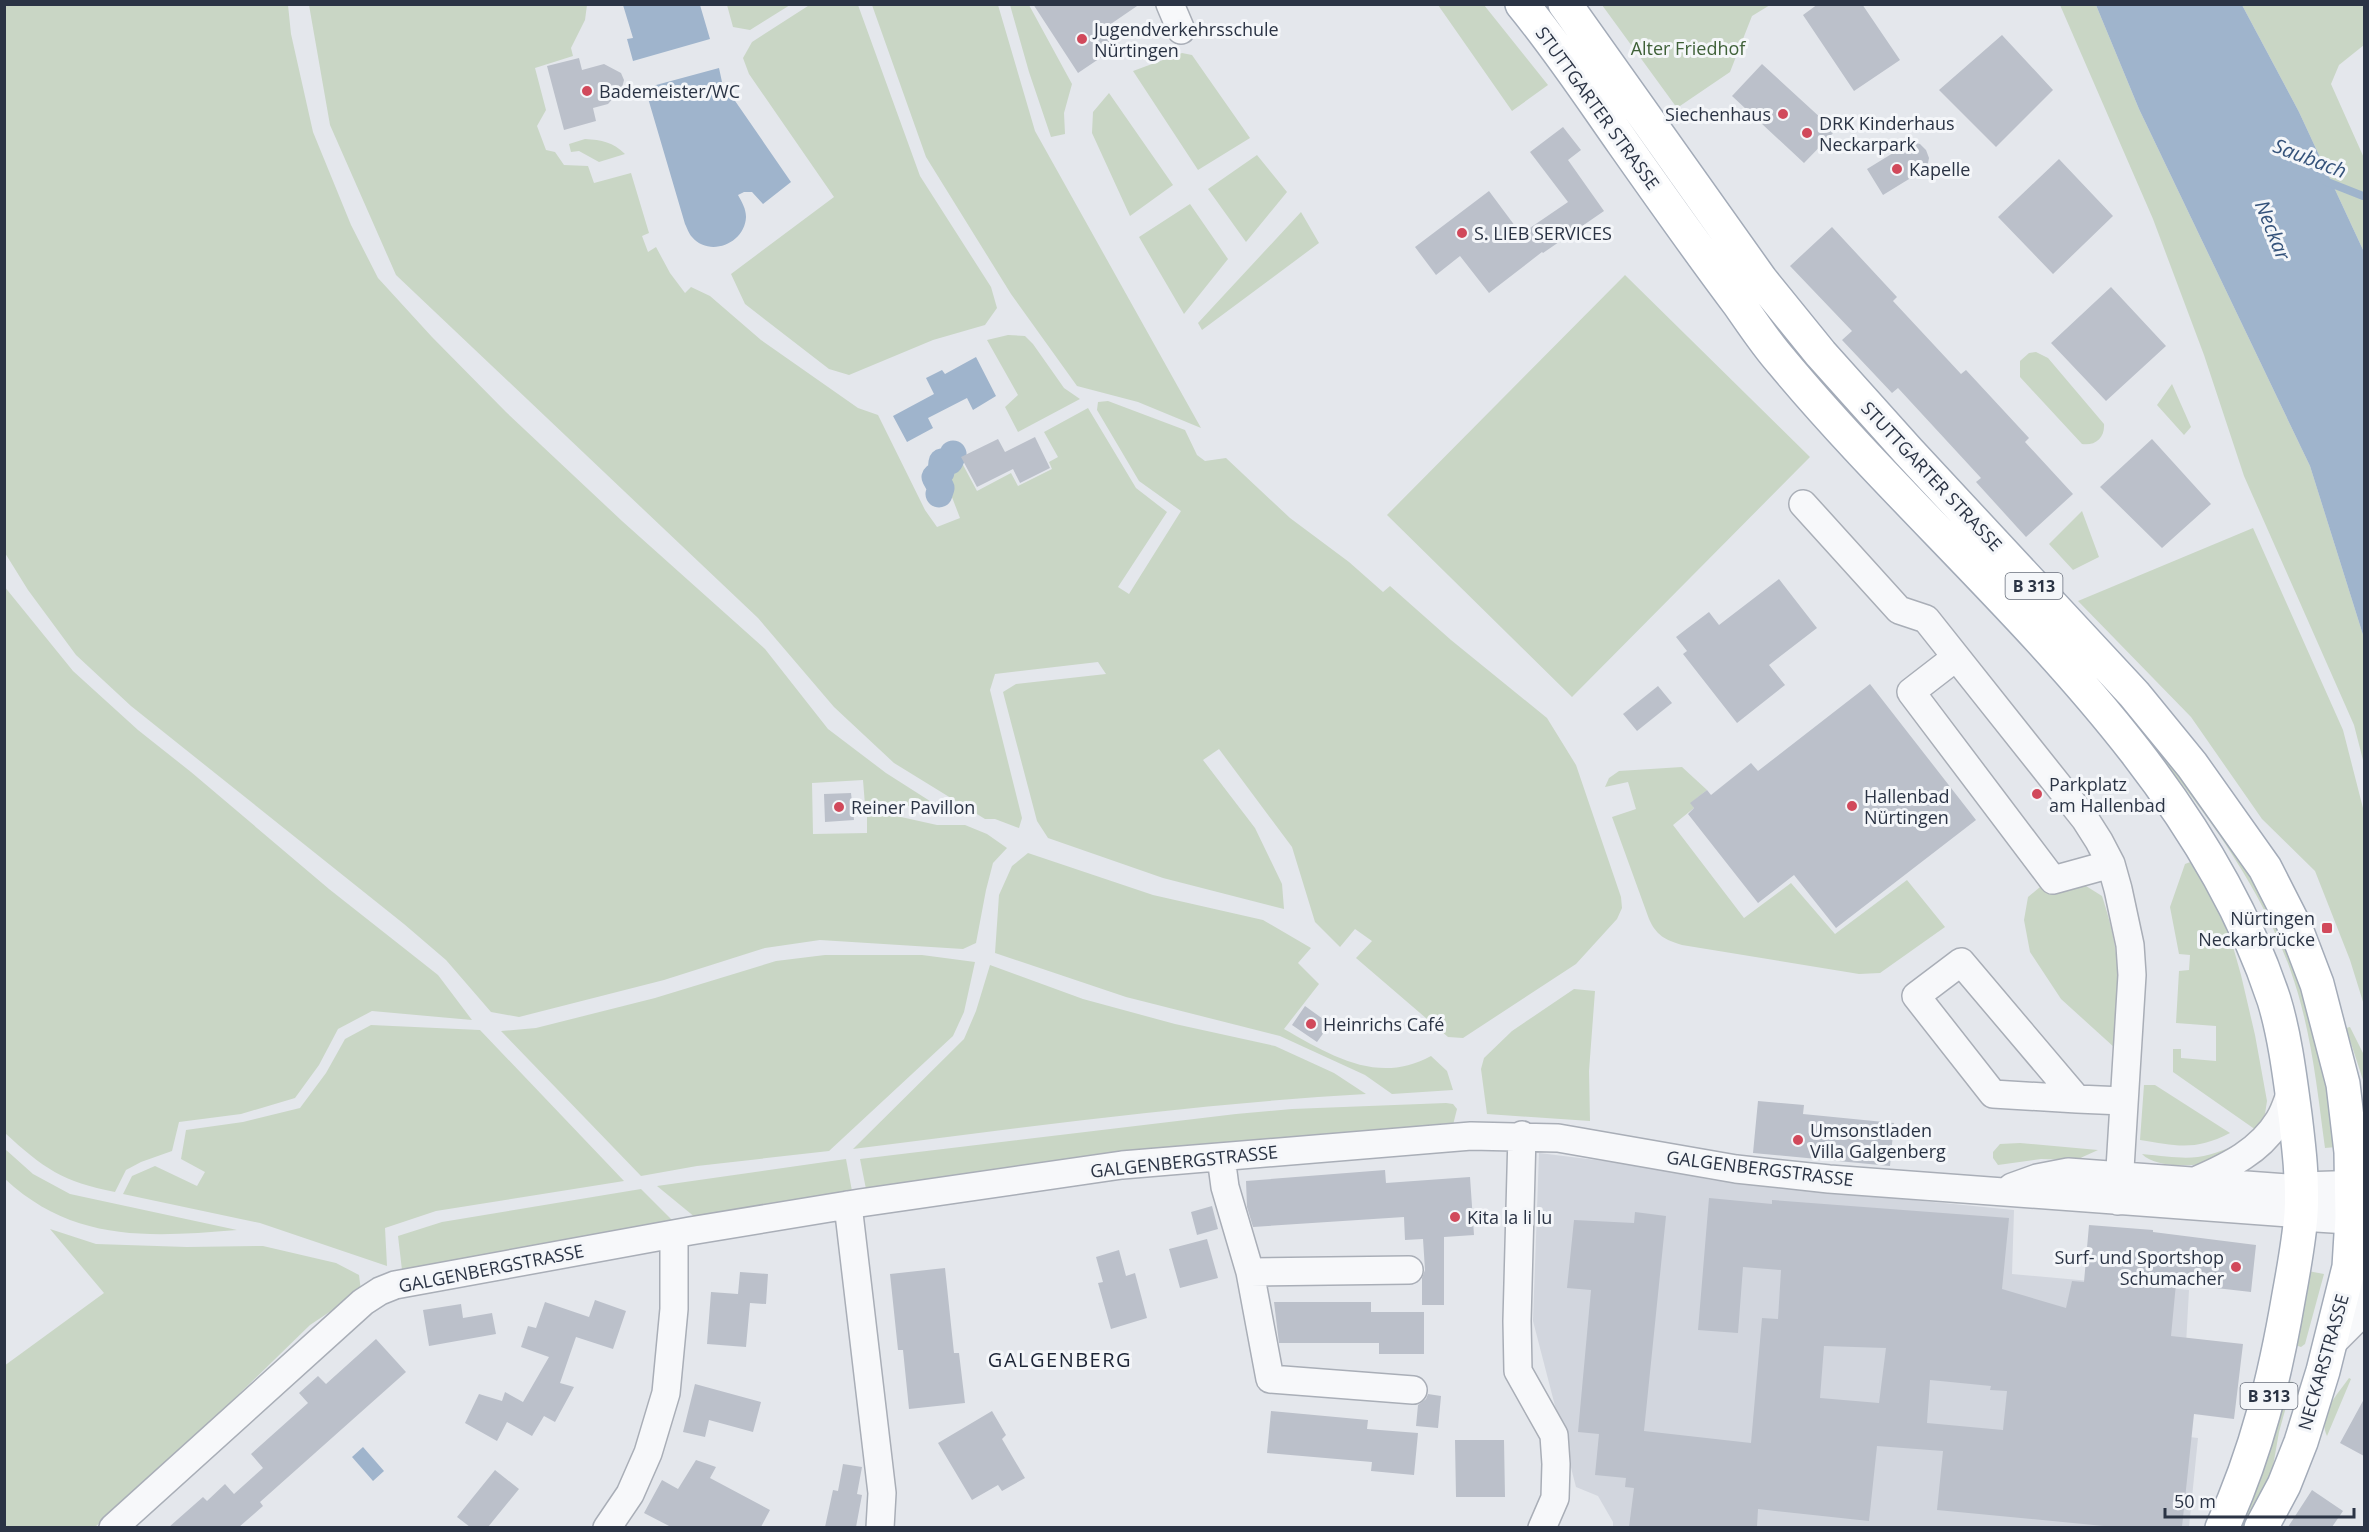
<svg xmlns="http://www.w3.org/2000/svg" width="2369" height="1532" font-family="'Open Sans',sans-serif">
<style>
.built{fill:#d2d6de}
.green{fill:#c9d6c5}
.water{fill:#9fb4cc}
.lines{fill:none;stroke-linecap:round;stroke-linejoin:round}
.stream{stroke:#9fb4cc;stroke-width:8}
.canal{stroke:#9fb4cc;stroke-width:27}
.building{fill:#bbc0ca;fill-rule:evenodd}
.minor-casing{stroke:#a9aeb7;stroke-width:30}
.tertiary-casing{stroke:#a9aeb7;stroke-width:36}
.primary-casing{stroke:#a3abb8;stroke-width:36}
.minor{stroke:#f7f8fa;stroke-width:27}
.tertiary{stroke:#f7f8fa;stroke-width:33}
.primary{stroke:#fff;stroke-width:33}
.poi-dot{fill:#d1495b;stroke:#f4f6f9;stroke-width:2}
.labels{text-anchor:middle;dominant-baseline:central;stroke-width:6;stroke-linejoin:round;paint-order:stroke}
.shield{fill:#f4f6f9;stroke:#676e7b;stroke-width:1.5}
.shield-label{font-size:16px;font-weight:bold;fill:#2b3445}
.poi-label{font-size:18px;fill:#2b3445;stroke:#f4f6f9;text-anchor:start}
.park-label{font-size:18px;fill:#3f6138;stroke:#f4f6f9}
.street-label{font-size:18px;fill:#2b3445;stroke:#f4f6f9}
.water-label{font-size:20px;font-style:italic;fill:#34527a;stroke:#f4f6f9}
.neighbourhood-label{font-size:20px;letter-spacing:1.5px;fill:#1d2536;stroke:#f4f6f9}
</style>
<rect width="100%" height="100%" fill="#e4e7ec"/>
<path class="built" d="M1539,1153L1645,1166L1711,1180L2014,1210L2012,1274L2189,1290L2181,1436L2198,1438L2189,1527H1613V1522L1598,1496L1576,1487L1533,1321Z"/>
<path class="green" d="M5,4L288,5L291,34L313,132L351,225L378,278L432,337L506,412L622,521L765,649L828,729L886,773L944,810L893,804L865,805L863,780L812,783L813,834L867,833V815H892L937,825H965L987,834L1007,848L993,863L986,890L976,943L963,949L820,940L765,948L664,980L519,1017L491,1012L446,960L404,924L131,706L76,655L28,590L5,553Z
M811,4L858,5L920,176L991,287L997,308L985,325L933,340L849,375L829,369L745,304L731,274L834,197L749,74L743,58L752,42Z
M309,5H587L585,20L571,48L573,56L535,68L546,110L537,126L546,150L555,152L564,165L588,166L594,183L631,173L649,233L642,236L648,252L656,247L670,273L685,293L691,287L710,296L761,340L858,408L878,415L925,510L937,527L960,518L945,479L962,463L977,491L1011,473L1018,486L1052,469L1049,462L1058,457L1044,432L1088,408L1136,488L1167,512L1118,587L1129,594L1181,511L1139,481L1097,410L1098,402L1108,401L1185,430L1197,455L1205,461L1226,458L1290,518L1349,562L1383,592L1390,586L1451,640L1547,718L1576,765L1621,897L1622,908L1617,919L1576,964L1463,1038L1448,1037L1356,958L1372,941L1355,929L1340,947L1315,922L1292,847L1219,749L1203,760L1255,828L1282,884L1284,909L1163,878L1048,838L1037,821L1003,692L1016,684L1106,674L1098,662L995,674L990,690L1022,818L1019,828L995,819H985L894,763L834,707L758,618L396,275L330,125Z
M727,5V4L790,5L750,30L733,27Z
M872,5H998L1035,131L1201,428L1138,402L1077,386L1011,294L926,157Z
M1010,5H1029L1072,84L1064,113L1065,134L1051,137L1029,72Z
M1438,5H1484L1548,85L1512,111Z
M1602,5H1770L1752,16L1730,72L1677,108Z
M2060,5H2096L2139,109L2310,466L2364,638V764L2354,725L2244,476L2204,355L2153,219Z
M2242,5H2364V45L2339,65L2331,84L2364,158V252L2299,112Z
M1182,53L1192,55L1250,138L1198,170L1133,71Z
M1109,93L1173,185L1130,216L1092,133L1093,112Z
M585,139C602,140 613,142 625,154L599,162L579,151L571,152L569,144Z
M1257,155L1287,192L1246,242L1208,189Z
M1190,204L1228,259L1184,314L1139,237Z
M1301,212L1319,243L1202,330L1198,323Z
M1625,275L1810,457L1572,697L1387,515Z
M1008,335L1025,336L1033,344L1064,388L1080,399L1018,432L1005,407L1018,395L987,340Z
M2036,352L2048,358L2104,424C2105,438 2095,446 2082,444L2020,377V361L2029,353Z
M2172,384L2191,427L2184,435L2157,405Z
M2082,511L2099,557L2073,570L2049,544Z
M2253,528L2343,730L2364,812V1005L2350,960L2315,871L2262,819L2191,717L2078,601Z
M4,586L73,671L138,730L191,772L329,889L438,975L472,1020L372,1011L338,1029L319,1065L295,1098L241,1114L179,1122L172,1151L141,1162L126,1170L115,1192C63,1182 43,1168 5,1133Z
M2059,633L2157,743L2260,889L2295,965L2324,1056L2336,1147L2325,1148C2317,1088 2311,1027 2290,969C2243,839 2143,740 2059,633Z
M1682,767L1707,790L1691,803L1694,808L1673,825L1744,918L1791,883L1835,934L1907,880L1945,927L1880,973L1859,974L1682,945C1665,940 1656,935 1649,919L1612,817L1636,809L1628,782L1605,787L1609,778L1619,771Z
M1028,853L1153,895L1263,920L1311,948L1298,963L1319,984L1284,1029C1332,1056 1378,1085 1431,1056L1447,1071L1453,1090L1392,1094L1365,1075L1280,1036L1126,997L995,953L999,895L1012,866Z
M2193,861L2230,936L2241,975L2255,1035L2267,1101L2265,1114L2256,1130L2173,1072V1049H2181V1058L2216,1061V1026L2176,1023L2179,971L2189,970L2190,955L2179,954L2170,907L2185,864Z
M2086,886L2102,896C2121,954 2121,987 2115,1048L2061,999L2030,952L2024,920L2028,897L2040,887L2054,891Z
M825,955H922L975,962L964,1012L953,1036L829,1151L697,1166L641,1176L501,1031L536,1028L655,998L776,961Z
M990,965L1083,999L1175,1024L1275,1046L1334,1073L1366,1094C1194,1104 1024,1127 853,1149L964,1039L976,1011Z
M1574,989L1595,991L1589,1071L1590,1121L1487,1114L1481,1069L1484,1058L1512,1031Z
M371,1025L480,1030L624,1181L436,1211L385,1228L387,1266L260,1223L123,1194L132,1176L155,1166L197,1186L205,1172L181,1159L186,1130L243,1122L300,1108L326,1073L345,1039Z
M2350,1027L2364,1055V1083L2346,1028Z
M2144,1085H2155L2230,1133C2195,1151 2177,1146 2140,1140Z
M1446,1103L1453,1104L1457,1109L1453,1125L866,1189L860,1159L1236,1114L1292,1109Z
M2020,1143L2098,1150L2076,1160L2041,1159L1998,1165L1993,1158V1152L2000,1144Z
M2239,1143L2246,1146C2233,1151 2219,1160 2206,1163C2189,1167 2154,1167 2142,1154C2185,1158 2199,1163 2239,1143Z
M5,1149L33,1174L70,1194L237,1230C150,1237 74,1243 5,1179Z
M846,1159L852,1191L696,1218L657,1186Z
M641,1189L675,1223L402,1270L398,1236L442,1222Z
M50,1229L96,1244L187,1247L263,1246L336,1263L359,1275L361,1291L310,1325L154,1477L95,1527H5L4,1366L104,1293Z
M2308,1271L2324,1274L2305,1344L2301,1347L2295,1345Z
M2349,1378L2351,1379L2327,1436C2317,1415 2337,1395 2349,1378Z
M2286,1381L2293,1382L2279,1432L2272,1472L2262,1498L2246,1527L2236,1528Z"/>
<path class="water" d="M623,5H700L710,39L633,61L627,39L633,38Z
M2096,5H2242L2299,112L2364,252V638L2310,466L2139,109Z
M719,68L722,82L791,182L763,204L752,192H744L738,195C742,202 746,209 746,217C745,243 710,258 692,237C689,234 687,228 685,224L645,88Z
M976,357L996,396L973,410L967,398L928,418L933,428L907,442L893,416L934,394L926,378L942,370L945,374Z
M363,1447L384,1471L373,1481L352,1457Z"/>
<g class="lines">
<path class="stream" d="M2325,181L2363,196"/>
<path class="canal" d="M939,494L941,488L935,477L941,472L942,462L950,461L953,454"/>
</g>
<path class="building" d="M1033,4H1140L1102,30L1115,48L1078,73Z
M1818,4H1862L1900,60L1854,91L1803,15Z
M2002,35L2053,90L1996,147L1939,90Z
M579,58L582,70L604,64L621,73L624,80L622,88L608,104L593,108L596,121L564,130L547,66Z
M1762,64L1835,131L1804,163L1732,96Z
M1563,127L1581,150L1568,160L1604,211L1543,253L1542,252L1489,293L1460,256L1436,275L1415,247L1489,191L1521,234L1568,202L1530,152Z
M1911,142L1920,144L1926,150L1929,158L1927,168L1883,195L1867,169Z
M2059,159L2113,216L2053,274L1998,217Z
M1832,227L1897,297L1893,301L1961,374L1966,370L2029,438L2025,442L2073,494L2026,537L1976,482L1981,478L1898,388L1892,393L1842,340L1852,331L1790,266Z
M2111,287L2166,346L2106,401L2051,343Z
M1035,437L1050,468L1020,483L1013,469L977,487L961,457L998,439L1005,452Z
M2152,439L2211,504L2162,548L2100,487Z
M1779,579L1817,628L1769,665L1785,685L1737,723L1683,654L1687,651L1676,637L1709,612L1719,625Z
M1870,684L1976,820L1836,928L1794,875L1758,903L1688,814L1694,808L1690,803L1707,790L1711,795L1751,763L1758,771Z
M1658,686L1672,703L1637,731L1623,714Z
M851,793L854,820L825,822L824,794Z
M1305,1006L1330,1024L1317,1042L1292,1025Z
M1758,1101L1804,1105L1803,1114L1894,1123L1890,1166L1753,1153Z
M1385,1170L1386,1183L1470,1177L1474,1235L1444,1237V1305H1422V1278L1425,1270L1423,1239L1405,1240L1404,1217L1253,1227L1247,1207L1246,1181Z
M1709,1198L1772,1204V1200L2009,1218L2002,1289L2066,1308L2072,1281L2084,1282L2089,1225L2153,1230V1232L2256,1245L2251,1292L2216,1288L2218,1278L2177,1273L2171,1336L2243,1344L2234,1419L2194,1414L2182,1527H2114L1937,1510L1943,1451L1877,1446L1869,1521L1758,1509L1757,1527H1629L1634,1488L1625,1487L1626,1478L1595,1475L1599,1434L1578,1432L1591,1290L1567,1288L1574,1220L1634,1223L1635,1212L1666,1216L1644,1431L1751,1443L1762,1318L1778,1319L1781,1270L1743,1267L1738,1333L1698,1330ZM1824,1346L1886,1348L1879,1403L1820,1398ZM1930,1380L1991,1386L1990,1390L2007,1391L2003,1430L1927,1423Z
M1212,1206L1218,1229L1197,1235L1191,1212Z
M1207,1239L1218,1278L1180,1288L1169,1249Z
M1119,1250L1126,1276L1135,1273L1147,1318L1111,1329L1098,1283L1103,1282L1096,1257Z
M945,1268L954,1353H959L965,1403L909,1409L903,1350H898L890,1274Z
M740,1272L768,1274L766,1304L750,1303L746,1347L707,1344L711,1292L738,1294Z
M595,1300L626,1311L613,1349L576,1337L560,1383L574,1387L555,1422L544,1416L532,1436L507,1422L497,1441L465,1423L479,1394L502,1401L505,1392L523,1402L549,1357L521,1347L528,1326L536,1328L545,1302L589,1317Z
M1274,1302H1371V1312H1424V1354H1379V1343H1279Z
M461,1304L463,1318L492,1313L496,1334L429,1346L423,1310Z
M376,1339L406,1372L260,1502L263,1506L239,1527H169L203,1497L207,1501L225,1484L234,1494L263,1468L251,1454L308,1403L299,1393L318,1376L326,1384Z
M695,1384L761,1402L753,1432L709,1420L705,1437L683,1432Z
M1428,1394L1441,1396L1438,1428L1416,1426L1418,1405L1426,1399Z
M2364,1399V1456L2340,1443Z
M992,1411L1006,1435L1002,1439L1025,1478L1002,1491L998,1485L972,1500L938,1443Z
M1271,1411L1368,1420L1367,1429L1418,1433L1414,1475L1371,1471L1372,1462L1267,1453Z
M1455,1440H1504L1505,1497H1456Z
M696,1460L716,1467L710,1478L770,1510L761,1527H671L644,1513L662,1480L678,1489Z
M843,1464L862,1467L857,1494L862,1495L856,1527H825L833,1490L838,1491Z
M495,1470L519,1489L488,1527H470L457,1517Z
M2312,1490L2343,1511L2332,1527H2288Z"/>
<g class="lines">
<g class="minor-casing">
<path id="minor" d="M1170,4L1181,30
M1803,504L1899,610L1926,619L2085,819L2099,841L2111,864L2118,889L2130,945L2132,975L2118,1201
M1955,658L1911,692L2053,880L2111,864
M2077,1099L1993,1094L1916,996L1961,962L2077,1099L2123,1101
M1522,1135L1517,1321L1518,1371L1554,1435L1556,1464L1555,1498L1542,1528
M1221,1157L1225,1187L1250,1272L1270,1379L1413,1390
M2197,1180C2229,1166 2260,1151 2279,1120C2285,1111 2288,1099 2292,1089
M2012,1187L2037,1178L2068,1172L2302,1189
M848,1205L882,1493L880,1528
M1250,1272L1409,1270
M113,1528L363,1302L380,1291L395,1285L690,1231L860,1203L1122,1165L1471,1136L1558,1138L1736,1169L1829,1179L2301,1214
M607,1528L630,1494L648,1453L666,1393L674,1309V1234"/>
</g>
<g class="tertiary-casing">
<path id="tertiary" d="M2302,1189L2364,1187
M2301,1214L2364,1218
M2332,1339L2353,1318L2364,1288"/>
</g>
<g class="primary-casing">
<path id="primary" d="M1522,4C1559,49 1590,96 1623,143C1661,197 1699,251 1739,304C1753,324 1766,344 1782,362C1949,563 2190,744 2274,1000C2285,1036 2290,1078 2295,1115C2299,1148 2303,1181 2301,1214C2299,1241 2294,1268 2289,1295C2275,1377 2257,1451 2222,1528
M1565,4L1761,280L1821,354L1908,451L2134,694L2192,765L2265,868L2296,929L2317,984L2343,1084L2351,1152L2352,1218L2349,1267L2323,1371L2301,1442L2284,1485L2261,1528"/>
</g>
<use href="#minor" class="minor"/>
<use href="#tertiary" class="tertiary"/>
<use href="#primary" class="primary"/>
</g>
<g class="poi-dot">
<circle cx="1082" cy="39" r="6"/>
<circle cx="587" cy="91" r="6"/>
<circle cx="1783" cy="114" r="6"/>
<circle cx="1807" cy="133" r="6"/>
<circle cx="1897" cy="169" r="6"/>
<circle cx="1462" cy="233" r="6"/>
<circle cx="2037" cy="794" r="6"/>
<circle cx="1852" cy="806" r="6"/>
<circle cx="839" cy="807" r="6"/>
<rect x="2321" y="922" width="12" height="12" rx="3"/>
<circle cx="1311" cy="1024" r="6"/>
<circle cx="1798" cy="1140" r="6"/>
<circle cx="1455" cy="1217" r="6"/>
<circle cx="2236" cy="1267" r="6"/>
</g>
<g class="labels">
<g class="shield">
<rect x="2005.5" y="573" width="57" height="26" rx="4.5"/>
<rect x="2240.5" y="1383" width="57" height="26" rx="4.5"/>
</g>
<g class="shield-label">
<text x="2034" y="586">B 313</text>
<text x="2269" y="1396">B 313</text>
</g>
<g class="poi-label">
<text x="1094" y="29">Jugendverkehrsschule<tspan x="1094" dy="21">Nürtingen</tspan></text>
<text x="599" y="91">Bademeister/WC</text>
<text x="1771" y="114" text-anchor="end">Siechenhaus</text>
<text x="1819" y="123">DRK Kinderhaus<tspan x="1819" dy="21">Neckarpark</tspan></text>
<text x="1909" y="169">Kapelle</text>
<text x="1474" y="233">S. LIEB SERVICES</text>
<text x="2049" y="784">Parkplatz<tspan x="2049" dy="21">am Hallenbad</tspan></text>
<text x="1864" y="796">Hallenbad<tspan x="1864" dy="21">Nürtingen</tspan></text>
<text x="851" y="807">Reiner Pavillon</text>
<text x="2315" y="918" text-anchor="end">Nürtingen<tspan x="2315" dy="21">Neckarbrücke</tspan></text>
<text x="1323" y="1024">Heinrichs Café</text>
<text x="1810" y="1130">Umsonstladen<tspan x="1810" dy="21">Villa Galgenberg</tspan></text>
<text x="1467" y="1217">Kita la li lu</text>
<text x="2224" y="1257" text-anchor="end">Surf- und Sportshop<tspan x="2224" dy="21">Schumacher</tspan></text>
</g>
<g class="park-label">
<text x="1688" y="48">Alter Friedhof</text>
</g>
<g class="street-label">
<text transform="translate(1598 108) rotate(54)">STUTTGARTER STRASSE</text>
<text transform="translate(1932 476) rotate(47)">STUTTGARTER STRASSE</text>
<text transform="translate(1184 1161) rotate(-6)">GALGENBERGSTRASSE</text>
<text transform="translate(1760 1168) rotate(7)">GALGENBERGSTRASSE</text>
<text transform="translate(491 1268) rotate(-11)">GALGENBERGSTRASSE</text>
<text transform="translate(2323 1362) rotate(-74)">NECKARSTRASSE</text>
</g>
<g class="water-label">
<text transform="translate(2310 158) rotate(21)">Saubach</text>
<text transform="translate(2273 230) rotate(68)">Neckar</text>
</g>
<g class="neighbourhood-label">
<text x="1060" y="1359">GALGENBERG</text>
</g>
</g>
<rect width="2369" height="1532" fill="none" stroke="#2b3445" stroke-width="12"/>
<path d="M2165 1508v9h189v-9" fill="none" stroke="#2b3445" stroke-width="3"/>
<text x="2174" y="1508" font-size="18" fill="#2b3445" stroke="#f4f6f9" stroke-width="4.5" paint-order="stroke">50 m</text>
</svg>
